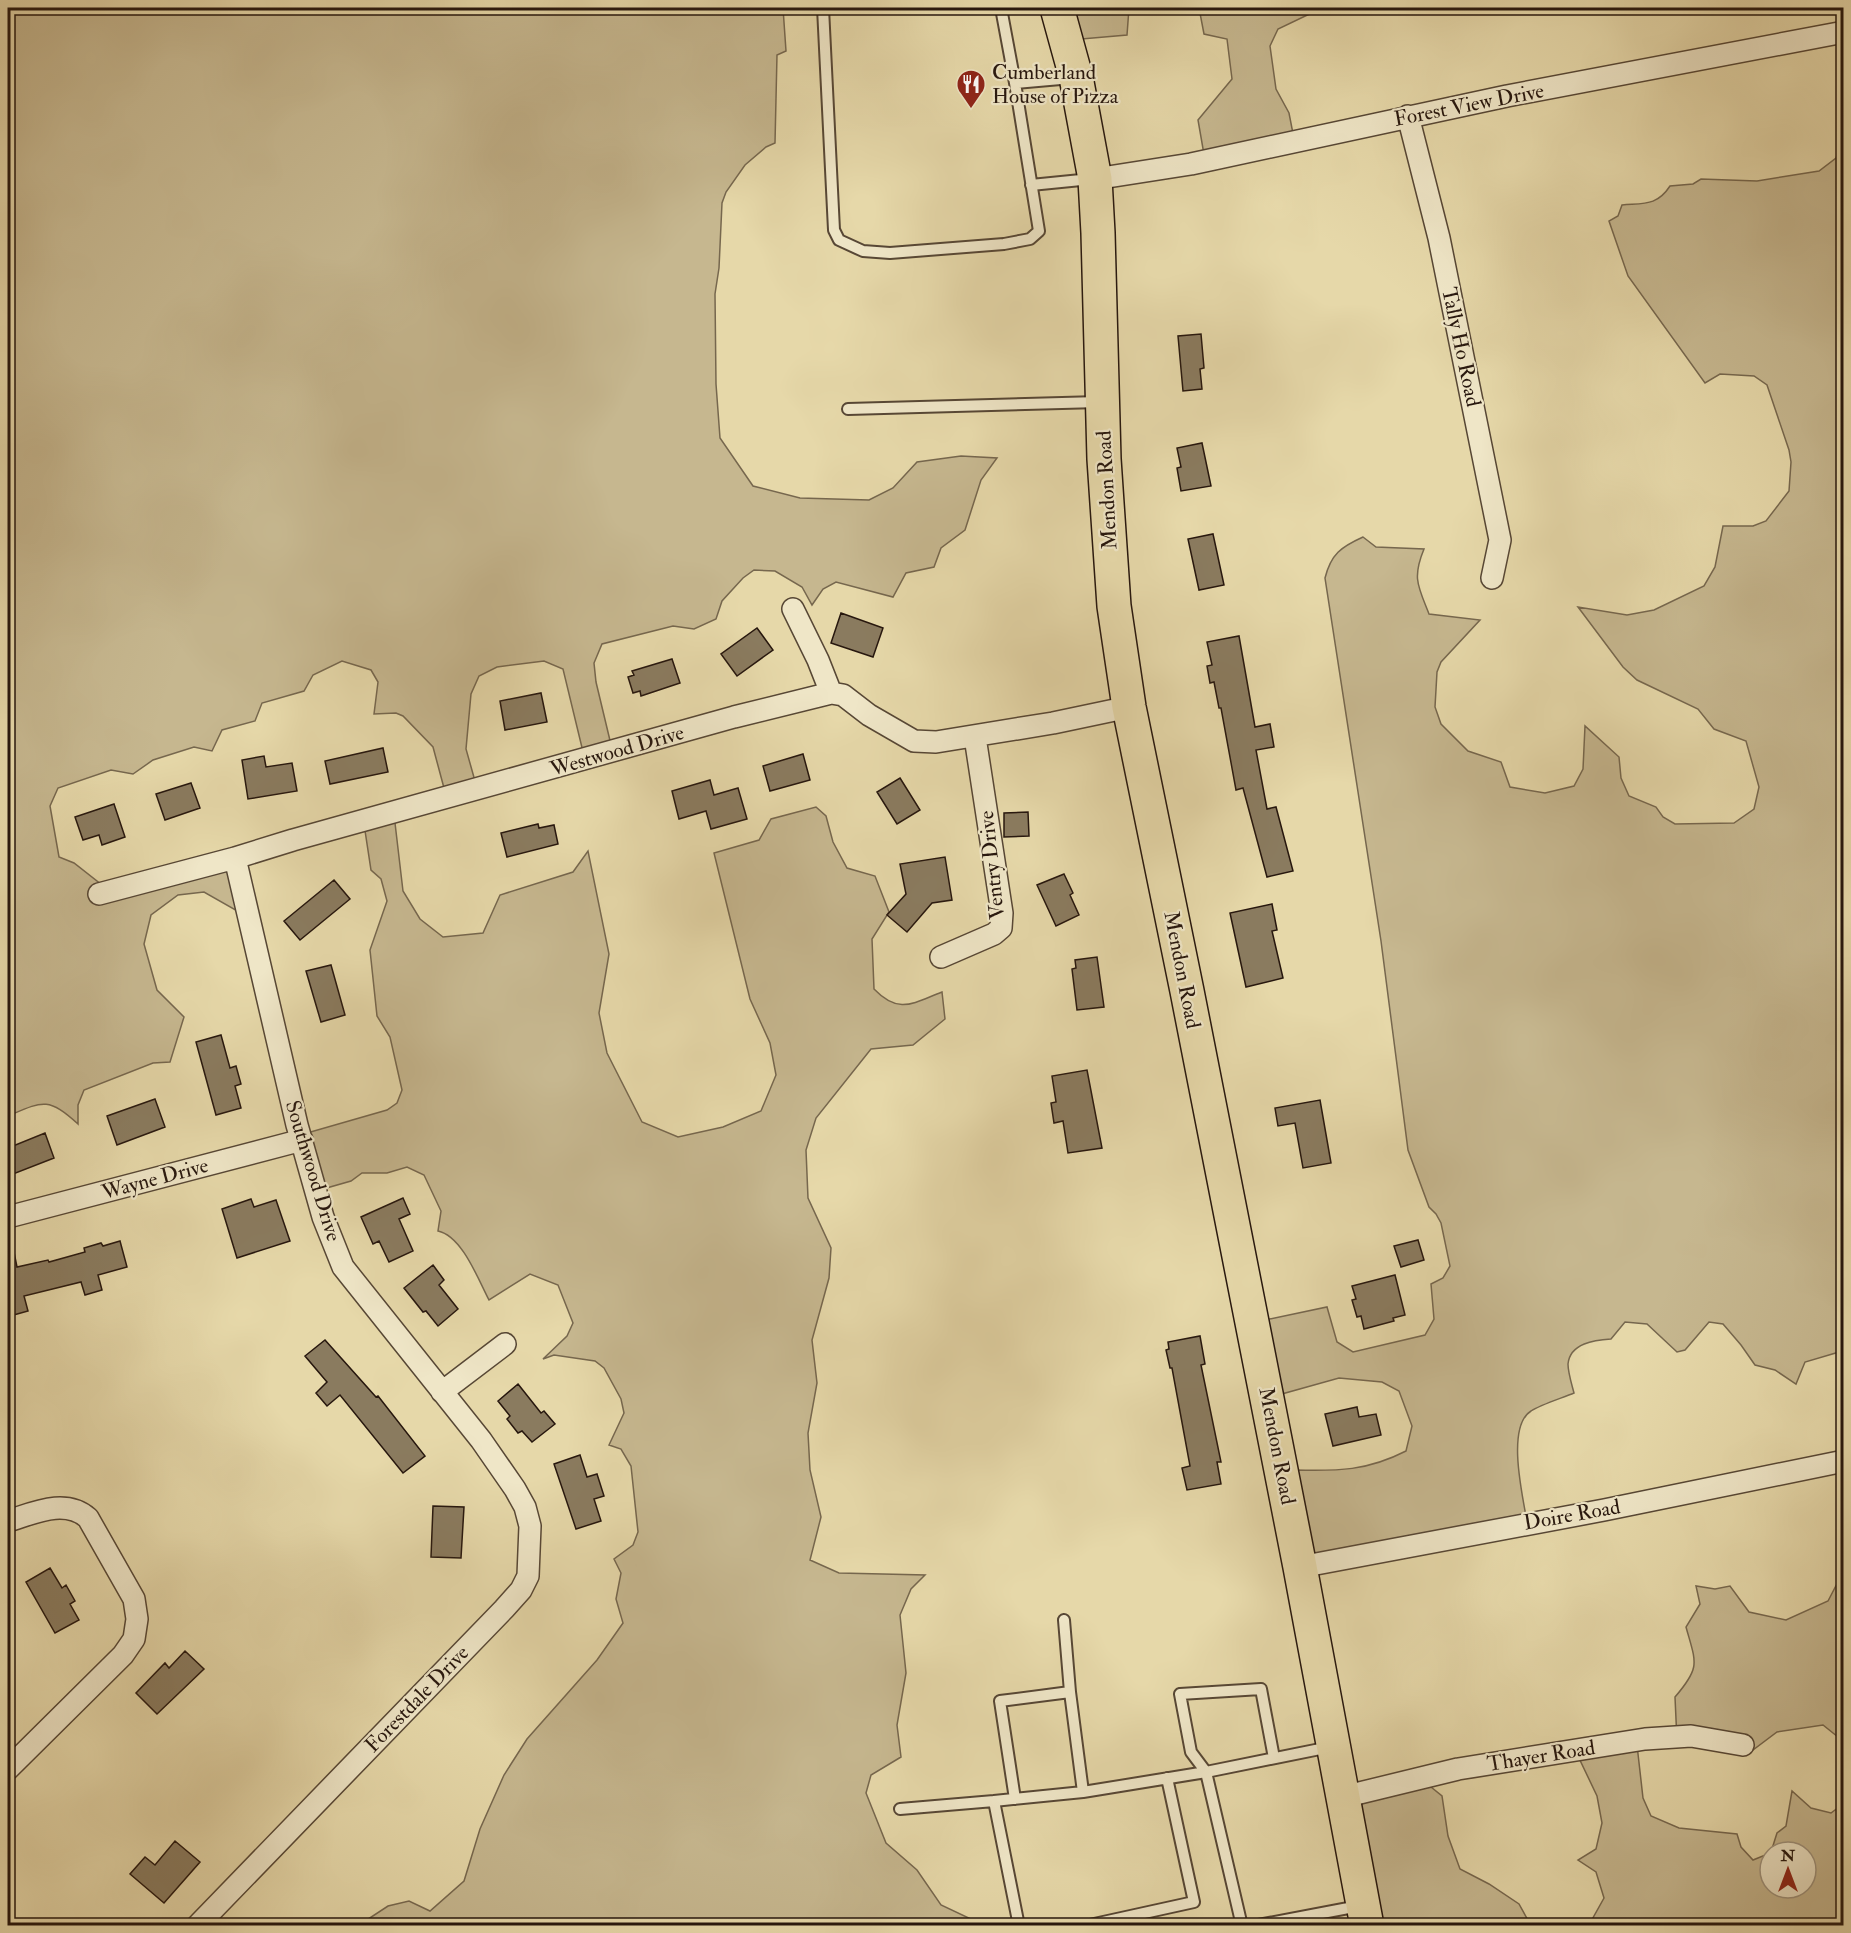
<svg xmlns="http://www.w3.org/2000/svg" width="1851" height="1933" font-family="'IM FELL Double Pica',serif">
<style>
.green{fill:#c6b78f;stroke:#76674e;stroke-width:1.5}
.building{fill:#8a7b5f;stroke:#27170e;stroke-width:1.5}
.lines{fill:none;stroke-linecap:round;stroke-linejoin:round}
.lane-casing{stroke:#574735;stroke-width:14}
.street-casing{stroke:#574735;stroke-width:24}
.primary-casing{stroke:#27170e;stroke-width:36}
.lane{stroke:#efe6c7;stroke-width:10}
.street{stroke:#efe6c7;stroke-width:21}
.primary{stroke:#e6d8a9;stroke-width:33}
.labels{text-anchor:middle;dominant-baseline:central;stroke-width:4.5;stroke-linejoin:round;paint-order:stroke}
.poi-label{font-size:21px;fill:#27170e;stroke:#efe6c7;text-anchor:start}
.street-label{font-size:21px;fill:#27170e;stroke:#efe6c7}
</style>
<rect width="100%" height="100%" fill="#e6d8a9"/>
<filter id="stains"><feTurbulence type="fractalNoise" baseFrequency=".00333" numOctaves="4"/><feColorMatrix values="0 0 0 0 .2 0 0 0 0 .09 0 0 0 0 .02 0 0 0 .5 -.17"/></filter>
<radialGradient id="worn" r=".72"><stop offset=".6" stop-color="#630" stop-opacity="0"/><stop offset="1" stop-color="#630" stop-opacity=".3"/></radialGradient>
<path class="green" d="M8,8H783L786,51L777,55L775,143L766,147L745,165L726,192L722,203L719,268L715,294L716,384L720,438L753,486L800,498L869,500L893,488L917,462L961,456L997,458L981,480L965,530L941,548L934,567L906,573L893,597L836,582L823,589L812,605L802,587L775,571L754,570L743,578L722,601L716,619L694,629L673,626L602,644L594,663L596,682L613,753L585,760L563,669L544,661L497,667L479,676L471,694L466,749L475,781L444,788L433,747L403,716L396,713L374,714L378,682L371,670L342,661L313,675L304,691L262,703L255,721L222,730L212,751L194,747L153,760L133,774L111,770L58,788L50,806L59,857L74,863L111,892L230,861L246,916L204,892L178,895L151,915L144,944L157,990L184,1017L170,1062L153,1063L84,1090L78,1105V1124C48,1097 43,1101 8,1116Z
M1057,8H1129L1127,35L1070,40Z
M1199,8H1322L1278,29L1270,46L1276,89L1289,113L1296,149L1206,166L1198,120L1232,79L1227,39L1204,34Z
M1840,147L1843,148V1348L1839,1352L1805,1362L1796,1384L1775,1370L1755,1365L1741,1345L1723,1324L1709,1322L1685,1350L1677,1352L1647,1324L1625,1322L1611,1339C1595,1340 1570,1343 1568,1364C1568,1373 1572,1385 1574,1393C1562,1398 1540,1405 1531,1411C1505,1427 1524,1502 1528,1527L1311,1572L1296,1470C1338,1471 1367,1471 1406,1451L1412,1426L1399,1391L1382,1382L1339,1378L1271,1397L1246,1324L1327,1307L1337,1342L1353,1352L1425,1335L1434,1319L1431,1284L1443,1278L1450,1266L1441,1223L1436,1214L1429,1207L1408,1150L1381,941L1325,578C1331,554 1341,547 1363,537L1376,547L1424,549C1412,578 1418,586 1429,614L1480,620L1441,662L1437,672L1435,707L1441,724L1468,751L1501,762L1510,787L1545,793L1574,786L1583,769L1585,726L1619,757L1621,778L1629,796L1656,807L1663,817L1675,824L1734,823L1754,809L1759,787L1746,741L1714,729L1698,709L1637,680L1623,667L1578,607L1627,615L1654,610L1704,586L1715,567L1723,526H1753L1766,521L1789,491L1791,462L1789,450L1767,385L1754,376L1720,374L1705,383L1628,276L1609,221L1618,216L1622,205C1644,203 1657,206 1670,186L1693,184L1701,179L1757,181L1819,171L1836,158Z
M816,807L826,816L833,842L847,868L875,876L889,912L872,939L874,989C899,1015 913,1003 942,992L945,1019L913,1045L871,1049L816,1118L806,1150L808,1198L831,1248L829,1278L812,1340L817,1383L808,1433L810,1470L821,1517L810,1560L839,1573L925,1575L911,1589L900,1615L906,1673L897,1725L901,1757L871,1775L866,1793L886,1843L917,1870L941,1905L973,1920L974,1925H359L388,1906L409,1901L430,1911L464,1881L480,1829L504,1775L527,1739L597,1660L623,1623L616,1599L621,1573L614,1559L633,1545L638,1532L631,1466L621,1449L609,1445L624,1413L621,1399L604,1368L595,1361L554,1355L543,1359L567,1336L573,1323L558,1285L530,1274L489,1300C478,1279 462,1236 438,1231L441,1211L424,1175L407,1167L387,1173H362L351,1181L316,1191L300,1135L387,1110L397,1103L402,1090L390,1037L377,1016L370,950L387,901L381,879L371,870L364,824L380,818L395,823L403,891L420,919L443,937L483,933L500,895L573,872L588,851L609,954L599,1013L607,1053L642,1122L678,1137L723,1127L761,1111L776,1075L770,1043L750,999L714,853L759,840L771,819Z
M1843,1550V1741L1823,1725L1777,1732L1749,1753L1677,1741L1675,1697C1701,1667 1696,1663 1686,1627L1700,1604L1696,1586L1715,1589L1730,1586L1749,1612L1786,1620L1828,1601L1841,1576Z
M1637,1745L1643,1798L1651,1816L1679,1828L1737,1834L1741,1847L1753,1860L1770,1853V1888H1806V1852H1771L1777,1833L1786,1826L1792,1791L1811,1808L1831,1813L1843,1804V1925H1582L1590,1923L1604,1898L1596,1872L1578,1860L1596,1849L1602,1823L1597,1796L1578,1756Z
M1426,1783L1442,1796L1448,1836L1460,1869L1489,1884L1519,1904L1529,1922L1542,1925H1365L1343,1802Z"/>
<path class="building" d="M1201,334L1204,368L1200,369L1202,389L1183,391L1178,336Z
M1202,443L1211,486L1181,491L1177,468L1181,467L1177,448Z
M1213,534L1224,585L1199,590L1188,539Z
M841,613L883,628L873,657L831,643Z
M757,628L773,650L737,676L721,654Z
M1239,636L1255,727L1270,724L1274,747L1256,750L1267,809L1276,807L1293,871L1267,877L1243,788L1236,790L1221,708H1219L1214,682L1210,683L1207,666L1212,665L1207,642Z
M672,659L680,683L641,696L640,691L633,693L628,677L634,675L632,671Z
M541,693L547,722L505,730L500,701Z
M383,748L388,772L330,784L325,761Z
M803,754L810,780L770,791L763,766Z
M264,756L266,767L292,763L297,791L248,799L242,760Z
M900,778L920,810L897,824L877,792Z
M710,780L714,795L738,788L747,819L711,829L706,811L679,819L672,791Z
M191,783L200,808L165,820L156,794Z
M114,804L125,837L102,845L99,835L83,840L75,817Z
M1028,812L1029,836L1004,837V813Z
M538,824L539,828L554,825L558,844L507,857L501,833Z
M945,857L952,900L932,903L907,932L887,915L906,894L900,864Z
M1064,874L1073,893L1070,895L1079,915L1056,926L1037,885Z
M334,880L350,899L300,940L284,921Z
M1272,904L1277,930L1272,931L1283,978L1246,987L1230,913Z
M1097,957L1104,1007L1077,1010L1072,969L1076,968L1075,960Z
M331,965L345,1015L321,1022L306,971Z
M221,1035L230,1068L236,1066L241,1084L235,1086L241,1108L216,1115L196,1042Z
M1087,1070L1102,1148L1068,1153L1063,1121L1054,1123L1051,1103L1056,1102L1052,1076Z
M155,1099L165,1127L117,1145L107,1116Z
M1320,1100L1331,1163L1303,1168L1295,1123L1278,1126L1275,1108Z
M45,1133L54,1158L8,1176V1148Z
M403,1198L410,1214L399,1219L413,1251L389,1262L379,1241L373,1244L361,1217Z
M251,1199L254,1207L276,1200L290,1241L237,1258L222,1209Z
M1418,1240L1424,1260L1401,1267L1394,1246Z
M120,1241L127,1267L98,1275L102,1290L85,1295L81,1282L24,1296L28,1311L10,1316L8,1305V1253L14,1252L17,1267L48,1260L49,1262L85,1252L84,1248L101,1243L103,1246Z
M433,1265L444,1280L439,1285L458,1309L438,1326L426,1311L423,1312L404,1288Z
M1395,1275L1405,1315L1393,1318L1394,1321L1364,1329L1361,1316L1357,1317L1352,1300L1356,1299L1352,1286Z
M1200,1336L1205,1364L1201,1365L1221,1462H1217L1221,1484L1187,1490L1182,1468L1190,1466L1172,1368H1170L1166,1350L1169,1349L1168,1342Z
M325,1340L376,1397L378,1396L425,1456L403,1473L340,1395L327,1406L316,1393L327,1382L305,1356Z
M518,1384L541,1413L544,1411L555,1424L532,1442L522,1431L518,1433L507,1419L510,1416L498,1401Z
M1357,1407L1359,1417L1376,1414L1381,1435L1333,1446L1325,1414Z
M580,1455L587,1477L597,1474L604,1496L594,1499L601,1521L576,1529L554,1464Z
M433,1506L464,1507L461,1558L431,1557Z
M50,1568L62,1588L66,1585L75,1601L70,1604L79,1620L55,1633L26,1582Z
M185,1651L204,1669L157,1714L136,1693L165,1663L169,1668Z
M175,1841L200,1862L164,1903L130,1874L145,1857L155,1865Z"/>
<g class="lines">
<g class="lane-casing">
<path id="lane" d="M823,8L834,230L839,240L863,251L890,253L1004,244L1030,239L1039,231L1015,83L1001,8
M1015,83L1072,78
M1031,185L1091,179
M848,409L1099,402
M1064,1620L1070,1692
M1015,1799L1000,1701L1070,1692L1083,1792
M900,1809L994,1801
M1019,1926L994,1801L1083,1792L1206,1772L1330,1747
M1085,1926L1194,1902L1167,1778
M1242,1926L1206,1772L1191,1752L1180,1694L1261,1689L1274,1758
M1253,1926L1359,1906"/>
</g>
<g class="street-casing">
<path id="street" d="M1408,116L1439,238L1500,540L1492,578
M1095,179L1191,164L1507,96L1844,32
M793,609L818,660L831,693
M99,894L235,858L293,840L734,717L831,693L843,695L869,715L914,741L936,742L1053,723L1129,707
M941,957L994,934L1001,928L1002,913L975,737
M8,1217L302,1140
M442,1392L505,1344
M8,1521C34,1513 65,1498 88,1518L134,1599L137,1619L134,1639L123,1655L8,1769
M1300,1567L1604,1510L1844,1461
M1343,1797L1458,1769L1645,1739L1691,1736L1743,1745
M197,1926L504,1609L521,1590L528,1576L530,1526L525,1507L515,1489L481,1440L343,1267L323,1217L297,1125L235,858"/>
</g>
<g class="primary-casing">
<path id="primary" d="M1057,8L1076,77L1095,179L1098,233L1104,459L1114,606L1129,707L1187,991L1300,1567L1367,1926"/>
</g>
<use href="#lane" class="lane"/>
<use href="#street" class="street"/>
<use href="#primary" class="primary"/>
</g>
<defs>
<g id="restaurant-pin" transform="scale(1.5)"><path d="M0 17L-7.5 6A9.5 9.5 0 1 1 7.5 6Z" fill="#8f2418" stroke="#efe6c7"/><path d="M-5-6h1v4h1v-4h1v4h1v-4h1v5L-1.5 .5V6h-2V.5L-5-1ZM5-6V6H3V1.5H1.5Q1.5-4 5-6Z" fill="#fff"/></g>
</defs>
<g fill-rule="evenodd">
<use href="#restaurant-pin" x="971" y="84"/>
</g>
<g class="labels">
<g class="poi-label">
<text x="992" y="72">Cumberland<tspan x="992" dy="24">House of Pizza</tspan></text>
</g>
<g class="street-label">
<text transform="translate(1469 105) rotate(-11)">Forest View Drive</text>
<text transform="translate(1461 347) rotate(78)">Tally Ho Road</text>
<text transform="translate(1107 490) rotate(-93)">Mendon Road</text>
<text transform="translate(617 751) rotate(-16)">Westwood Drive</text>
<text transform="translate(992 865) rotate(-96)">Ventry Drive</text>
<text transform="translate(1182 970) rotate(79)">Mendon Road</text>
<text transform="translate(313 1171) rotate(73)">Southwood Drive</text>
<text transform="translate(155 1179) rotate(-15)">Wayne Drive</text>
<text transform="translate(1277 1446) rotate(79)">Mendon Road</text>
<text transform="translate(1572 1515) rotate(-10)">Doire Road</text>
<text transform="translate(417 1699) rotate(-46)">Forestdale Drive</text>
<text transform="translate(1541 1756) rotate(-9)">Thayer Road</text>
</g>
</g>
<rect width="1851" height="1933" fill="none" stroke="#e6d8a9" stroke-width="30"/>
<rect x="9" y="9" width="1833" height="1915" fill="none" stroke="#27170e" stroke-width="3"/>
<rect x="15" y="15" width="1821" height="1903" fill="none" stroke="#27170e" stroke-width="1.5"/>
<g transform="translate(1788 1870)"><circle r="28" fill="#efe6c7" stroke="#9f937d" stroke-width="1.5"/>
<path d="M0-4.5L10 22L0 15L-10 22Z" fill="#8f2418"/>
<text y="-9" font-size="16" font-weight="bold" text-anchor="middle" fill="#27170e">N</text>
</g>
<rect width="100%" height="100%" filter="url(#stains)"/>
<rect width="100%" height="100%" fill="url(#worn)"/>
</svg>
